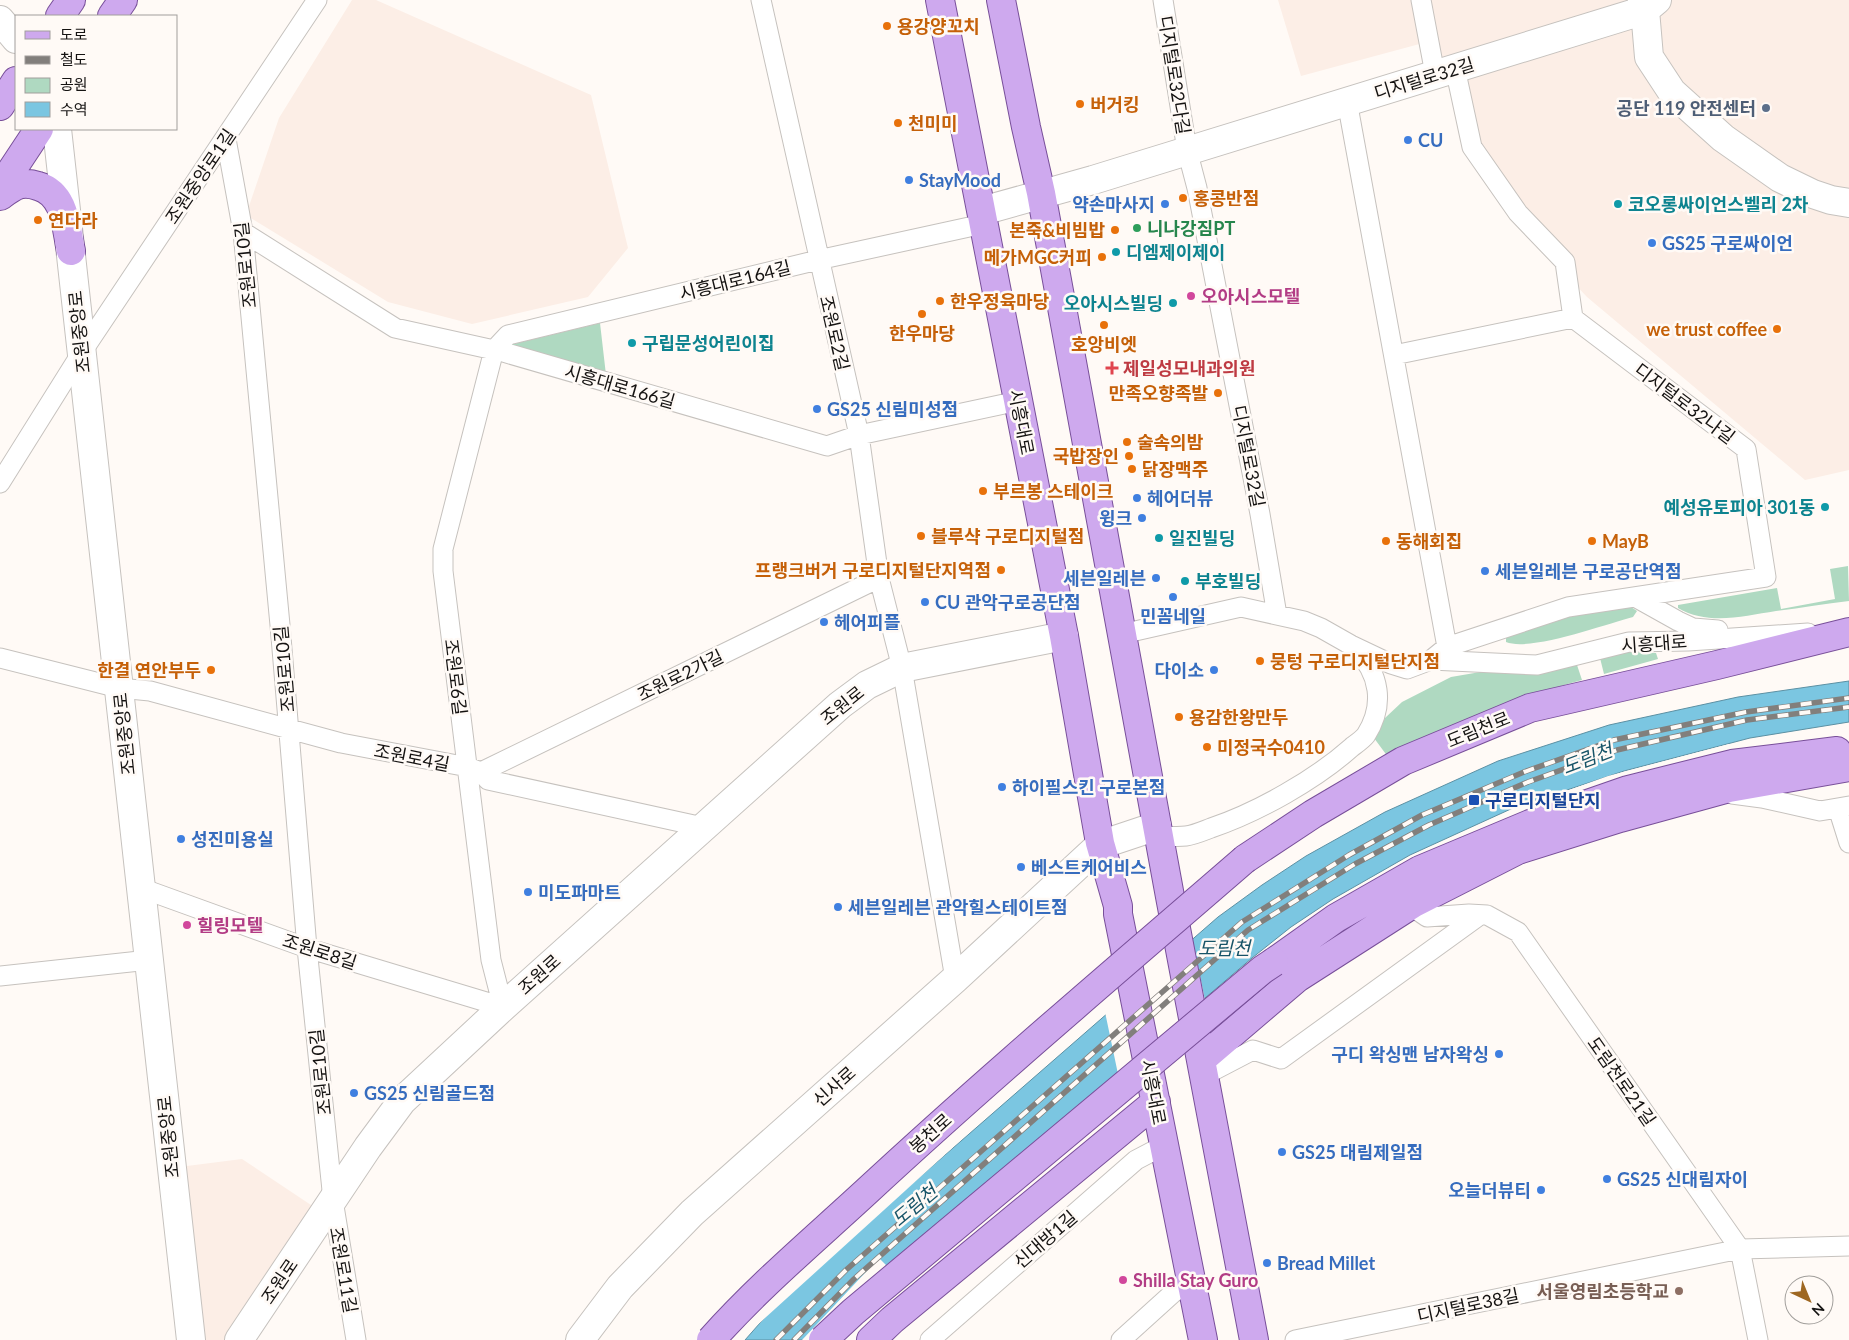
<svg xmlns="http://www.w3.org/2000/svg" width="1849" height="1340" font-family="Lato,'Noto Sans KR',sans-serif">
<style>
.industrial{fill:#fceee6}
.green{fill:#afd9c1}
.water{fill:#7bc6e1;stroke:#5c90a3}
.pier{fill:#fffaf6}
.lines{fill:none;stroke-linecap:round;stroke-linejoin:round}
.street-casing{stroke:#c6c2be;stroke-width:21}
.secondary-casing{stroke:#c6c2be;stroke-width:30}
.primary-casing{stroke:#784f99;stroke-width:30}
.street{stroke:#fff;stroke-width:19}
.secondary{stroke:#fff;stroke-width:28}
.primary{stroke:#cea9ee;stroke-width:28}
.rail-casing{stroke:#827f7c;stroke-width:5.5}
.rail{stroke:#fffaf6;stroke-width:4;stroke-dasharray:11;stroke-linecap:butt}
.primary-bridge-casing{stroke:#784f99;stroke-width:30;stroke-linecap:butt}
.primary-bridge{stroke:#cea9ee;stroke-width:28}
.food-dot{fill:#e8710a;stroke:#fffaf6;stroke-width:2}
.service-dot{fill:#5c6f8a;stroke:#fffaf6;stroke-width:2}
.shop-dot{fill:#3f7fe0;stroke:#fffaf6;stroke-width:2}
.culture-dot{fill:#0f9aa8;stroke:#fffaf6;stroke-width:2}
.leisure-dot{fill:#2e9e5b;stroke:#fffaf6;stroke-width:2}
.hotel-dot{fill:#d1479c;stroke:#fffaf6;stroke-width:2}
.health-dot{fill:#e0444e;stroke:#fffaf6;stroke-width:2}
.transit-dot{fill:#1a4fb4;stroke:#fffaf6;stroke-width:2}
.education-dot{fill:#8d6e63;stroke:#fffaf6;stroke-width:2}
.labels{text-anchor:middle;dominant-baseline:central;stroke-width:5;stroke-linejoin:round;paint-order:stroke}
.food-label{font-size:18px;font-weight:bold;fill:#c56008;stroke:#fffaf6;text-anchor:start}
.street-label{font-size:18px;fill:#151312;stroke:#fffaf6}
.service-label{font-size:18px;font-weight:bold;fill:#4e5e75;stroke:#fffaf6;text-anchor:end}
.shop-label{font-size:18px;font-weight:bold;fill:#366cbe;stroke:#fffaf6;text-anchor:start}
.culture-label{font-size:18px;font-weight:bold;fill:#0d838f;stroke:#fffaf6;text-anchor:start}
.leisure-label{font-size:18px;font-weight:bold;fill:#27864d;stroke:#fffaf6;text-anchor:start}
.hotel-label{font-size:18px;font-weight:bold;fill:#b23c85;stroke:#fffaf6;text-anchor:start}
.health-label{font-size:18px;font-weight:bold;fill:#be3a42;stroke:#fffaf6;text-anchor:start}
.transit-label{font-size:18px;font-weight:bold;fill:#164399;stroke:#fffaf6;text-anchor:start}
.education-label{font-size:18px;font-weight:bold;fill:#785e54;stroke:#fffaf6;text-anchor:end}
.water-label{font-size:19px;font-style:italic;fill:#175468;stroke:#fffaf6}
</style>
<rect width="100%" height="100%" fill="#fffaf6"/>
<path class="industrial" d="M352,0H376L591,95L628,248L588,297L472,324L388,302L246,215L279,118Z
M1278,0H1849V470L1805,480L1587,297L1512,217L1461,139L1438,39L1301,76Z
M242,1159L317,1209L233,1340H196L179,1167Z"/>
<path class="green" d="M600,323L606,375L505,346Z
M1848,566L1849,601C1825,604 1800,608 1776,611C1743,616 1709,626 1678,608V605L1777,588L1781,609L1835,599L1830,569Z
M1631,607L1637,611L1633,617C1606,624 1530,652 1506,642V637L1570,615Z
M1598,650L1656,653L1658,659L1604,674Z
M1574,656L1582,680C1515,698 1449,726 1388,757L1374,738L1385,718L1402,702L1451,677Z"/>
<path class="water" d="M1849,681V722L1750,738L1624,771L1513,808L1410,855L1333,899L1291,927L1252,958L846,1304L809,1340H745L767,1315L813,1270L1218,917L1262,885L1306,856L1385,812L1498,761L1609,725L1738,697Z"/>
<path class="pier" d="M1729,744V746L1625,773L1514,810L1411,858L1335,901L1293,929L1254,960L812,1340H802L879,1258L889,1268L1118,1074L1105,1012L1192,937L1205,1000L1251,960L1292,929L1328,905L1368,880L1426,849L1511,811L1608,776Z
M1004,1101L742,1339L765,1313L812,1268Z"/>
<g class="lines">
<g class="street-casing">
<path id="street" d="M761,0L859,435L879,578L902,668L955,979
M1163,0L1187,150L1197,188L1260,514L1277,615
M1421,0L1435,74
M1455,68L1472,147L1518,213L1565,262L1573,318
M1347,101L1447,647
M226,139L243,232L280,625L307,948L333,1200L356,1340
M243,232L395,328L503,352L827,446L859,435L1018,401
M0,483L82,352L317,0
M1635,597L1678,621L1693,628L1718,630
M1122,634L1241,607L1304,621L1321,628L1351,645L1391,664L1407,669L1431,660L1447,647L1568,607L1766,577L1746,449L1573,318L1394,355
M0,658L119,688L150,691L341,743L468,767L481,772L488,780L703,827
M1431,660L1537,665L1629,642L1688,641L1808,633
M481,772L879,578
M1732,794L1762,798L1820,811L1849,806
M1838,808L1849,843
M1159,836C1168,836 1177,837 1186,836C1194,835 1203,831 1211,828C1258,812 1315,780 1352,747C1356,744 1363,739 1366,735C1385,705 1380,673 1355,649
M141,888L307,948L503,1007
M1411,906L1427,917L1469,914L1487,915L1518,932L1740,1249L1758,1340
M0,976L149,960
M503,1007L491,960L443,571V549L494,350L508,335L818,260L983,224
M1205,1075L1253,1050L1281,1059L1480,915
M930,1340L1136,1160L1157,1149L1165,1150
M1121,1340L1173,1293L1191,1282
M1295,1340L1740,1249L1849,1246"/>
</g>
<g class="secondary-casing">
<path id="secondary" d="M1642,0L1645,10L1649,57L1672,92L1723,138L1780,178L1813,194L1831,200L1849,203
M0,20L16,39
M57,129L191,1340
M982,211L1093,180L1645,10L1657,0
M239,1340L368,1147L402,1101L503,1007L840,705L867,685L902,668L1064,636
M580,1340L620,1287L692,1213L955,979L1100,845L1157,826"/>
</g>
<g class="primary-casing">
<path id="primary" d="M940,0L1064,636L1100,843L1118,906V914L1203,1340
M1001,0L1026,127L1041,193L1171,902L1254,1340
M60,16L71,0
M112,16L123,0
M0,106L16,81
M0,188L39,129
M0,196C14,186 21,180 38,186C66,194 66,228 71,251
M1245,859L1313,814L1403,761L1530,708L1717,665L1849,632
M1274,962L1336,918L1420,870L1530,824L1628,790L1732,764L1837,751
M1202,1059L1297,978L1414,903L1518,850L1620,818L1729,788L1849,767
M871,1340L892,1320L1156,1102"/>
</g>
<use href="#street" class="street"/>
<use href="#secondary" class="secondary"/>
<use href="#primary" class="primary"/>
<g class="rail-casing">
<path id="rail" d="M776,1340L846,1270L1242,922L1349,855L1422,815L1524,772L1614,740L1746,712L1849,698
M794,1340L854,1279L1248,930L1355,864L1429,825L1528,782L1617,750L1747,720L1849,707"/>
</g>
<use href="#rail" class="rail"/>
<g class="primary-bridge-casing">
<path id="primary-bridge" d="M711,1340C759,1286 814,1240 867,1191C990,1077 1118,969 1245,859
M823,1340L853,1312L1262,970L1274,962"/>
</g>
<use href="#primary-bridge" class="primary-bridge"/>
</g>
<g class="food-dot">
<circle cx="887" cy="26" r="5"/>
<circle cx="1080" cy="104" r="5"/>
<circle cx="898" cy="123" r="5"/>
<circle cx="1183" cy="198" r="5"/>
<circle cx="38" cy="220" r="5"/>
<circle cx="1115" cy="230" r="5"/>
<circle cx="1102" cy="257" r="5"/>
<circle cx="940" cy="301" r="5"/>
<circle cx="922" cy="314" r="5"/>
<circle cx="1104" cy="325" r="5"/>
<circle cx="1777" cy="329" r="5"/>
<circle cx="1218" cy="393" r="5"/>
<circle cx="1127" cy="442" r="5"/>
<circle cx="1129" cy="456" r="5"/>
<circle cx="1132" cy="469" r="5"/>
<circle cx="983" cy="491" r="5"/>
<circle cx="921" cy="536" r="5"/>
<circle cx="1386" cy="541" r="5"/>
<circle cx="1592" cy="541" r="5"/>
<circle cx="1001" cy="570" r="5"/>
<circle cx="1260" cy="661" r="5"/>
<circle cx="211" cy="670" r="5"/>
<circle cx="1179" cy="717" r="5"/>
<circle cx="1207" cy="747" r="5"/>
</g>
<circle class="service-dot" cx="1766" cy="108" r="5"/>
<g class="shop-dot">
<circle cx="1408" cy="140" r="5"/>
<circle cx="909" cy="180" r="5"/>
<circle cx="1165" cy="204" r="5"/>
<circle cx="1652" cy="243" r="5"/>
<circle cx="817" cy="409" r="5"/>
<circle cx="1137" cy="498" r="5"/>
<circle cx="1142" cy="518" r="5"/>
<circle cx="1485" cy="571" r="5"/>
<circle cx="1156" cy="578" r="5"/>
<circle cx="1173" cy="597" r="5"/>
<circle cx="925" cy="602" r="5"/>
<circle cx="824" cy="622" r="5"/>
<circle cx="1214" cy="670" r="5"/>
<circle cx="1002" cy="787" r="5"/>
<circle cx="181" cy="839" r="5"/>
<circle cx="1021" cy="867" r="5"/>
<circle cx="528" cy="892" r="5"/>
<circle cx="838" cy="907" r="5"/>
<circle cx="1499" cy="1054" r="5"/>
<circle cx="354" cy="1093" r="5"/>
<circle cx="1282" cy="1152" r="5"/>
<circle cx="1607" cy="1179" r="5"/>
<circle cx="1541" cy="1190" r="5"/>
<circle cx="1267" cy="1263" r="5"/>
</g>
<g class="culture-dot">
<circle cx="1618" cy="204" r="5"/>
<circle cx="1116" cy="252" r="5"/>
<circle cx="1173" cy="303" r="5"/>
<circle cx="632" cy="343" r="5"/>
<circle cx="1825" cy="507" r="5"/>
<circle cx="1159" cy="538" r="5"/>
<circle cx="1185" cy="581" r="5"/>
</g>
<circle class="leisure-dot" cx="1137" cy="228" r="5"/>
<g class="hotel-dot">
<circle cx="1191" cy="296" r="5"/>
<circle cx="187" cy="925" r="5"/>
<circle cx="1123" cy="1280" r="5"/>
</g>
<path class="health-dot" d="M1109.5 360.5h5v5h5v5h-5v5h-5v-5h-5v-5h5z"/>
<rect class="transit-dot" x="1468" y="794" width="12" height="12" rx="2.5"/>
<circle class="education-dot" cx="1679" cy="1291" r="5"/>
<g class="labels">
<g class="food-label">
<text x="897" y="26">용강양꼬치</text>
<text x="1090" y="104">버거킹</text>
<text x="908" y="123">천미미</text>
<text x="1193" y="198">홍콩반점</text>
<text x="48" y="220">연다라</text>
<text x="1105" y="230" text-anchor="end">본죽&amp;비빔밥</text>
<text x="1092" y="257" text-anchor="end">메가MGC커피</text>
<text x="950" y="301">한우정육마당</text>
<text x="1767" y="329" text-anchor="end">we trust coffee</text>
<text x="922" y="333" text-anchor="middle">한우마당</text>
<text x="1104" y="344" text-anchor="middle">호앙비엣</text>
<text x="1208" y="393" text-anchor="end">만족오향족발</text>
<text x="1137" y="442">술속의밤</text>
<text x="1119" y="456" text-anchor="end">국밥장인</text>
<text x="1142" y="469">닭장맥주</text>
<text x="993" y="491">부르봉 스테이크</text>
<text x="931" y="536">블루샥 구로디지털점</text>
<text x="1396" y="541">동해회집</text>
<text x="1602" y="541">MayB</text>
<text x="991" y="570" text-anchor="end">프랭크버거 구로디지털단지역점</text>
<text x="1270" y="661">뭉텅 구로디지털단지점</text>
<text x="201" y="670" text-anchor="end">한결 연안부두</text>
<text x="1189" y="717">용감한왕만두</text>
<text x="1217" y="747">미정국수0410</text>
</g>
<g class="street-label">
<text transform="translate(1175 75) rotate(81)">디지털로32다길</text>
<text transform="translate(1424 78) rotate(-17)">디지털로32길</text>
<text transform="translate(200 176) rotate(-56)">조원중앙로1길</text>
<text transform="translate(245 265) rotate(-96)">조원로10길</text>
<text transform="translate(735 280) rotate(-14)">시흥대로164길</text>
<text transform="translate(79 332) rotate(-96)">조원중앙로</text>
<text transform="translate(835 333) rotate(77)">조원로2길</text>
<text transform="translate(620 386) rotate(16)">시흥대로166길</text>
<text transform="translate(1685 403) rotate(37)">디지털로32나길</text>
<text transform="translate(1022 422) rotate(79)">시흥대로</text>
<text transform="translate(1249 456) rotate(79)">디지털로32길</text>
<text transform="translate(1654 643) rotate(-4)">시흥대로</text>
<text transform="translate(284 669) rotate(-95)">조원로10길</text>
<text transform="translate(680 675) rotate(-26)">조원로2가길</text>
<text transform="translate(456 677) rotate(83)">조원로6길</text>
<text transform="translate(842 705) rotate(-39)">조원로</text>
<text transform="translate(1478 729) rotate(-22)">도림천로</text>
<text transform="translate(124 734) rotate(-96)">조원중앙로</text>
<text transform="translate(412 757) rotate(11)">조원로4길</text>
<text transform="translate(320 951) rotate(18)">조원로8길</text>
<text transform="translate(539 974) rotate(-42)">조원로</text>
<text transform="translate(320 1072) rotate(-96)">조원로10길</text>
<text transform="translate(1622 1081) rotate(55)">도림천로21길</text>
<text transform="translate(834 1086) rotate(-42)">신사로</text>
<text transform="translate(1154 1092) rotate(79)">시흥대로</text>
<text transform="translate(930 1133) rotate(-42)">봉천로</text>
<text transform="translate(168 1137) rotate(-96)">조원중앙로</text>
<text transform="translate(1045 1239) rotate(-41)">신대방1길</text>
<text transform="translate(344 1270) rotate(80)">조원로11길</text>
<text transform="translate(279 1281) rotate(-56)">조원로</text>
<text transform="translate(1468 1305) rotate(-12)">디지털로38길</text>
</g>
<g class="service-label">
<text x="1756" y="108">공단 119 안전센터</text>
</g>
<g class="shop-label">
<text x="1418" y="140">CU</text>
<text x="919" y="180">StayMood</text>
<text x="1155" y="204" text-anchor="end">약손마사지</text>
<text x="1662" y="243">GS25 구로싸이언</text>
<text x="827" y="409">GS25 신림미성점</text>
<text x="1147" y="498">헤어더뷰</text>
<text x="1132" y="518" text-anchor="end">윙크</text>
<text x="1495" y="571">세븐일레븐 구로공단역점</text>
<text x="1146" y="578" text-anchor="end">세븐일레븐</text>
<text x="935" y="602">CU 관악구로공단점</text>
<text x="1173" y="616" text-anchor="middle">민꼼네일</text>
<text x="834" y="622">헤어피플</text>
<text x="1204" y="670" text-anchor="end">다이소</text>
<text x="1012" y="787">하이필스킨 구로본점</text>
<text x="191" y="839">성진미용실</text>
<text x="1031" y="867">베스트케어비스</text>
<text x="538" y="892">미도파마트</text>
<text x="848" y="907">세븐일레븐 관악힐스테이트점</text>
<text x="1489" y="1054" text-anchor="end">구디 왁싱맨 남자왁싱</text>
<text x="364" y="1093">GS25 신림골드점</text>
<text x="1292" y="1152">GS25 대림제일점</text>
<text x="1617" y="1179">GS25 신대림자이</text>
<text x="1531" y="1190" text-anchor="end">오늘더뷰티</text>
<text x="1277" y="1263">Bread Millet</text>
</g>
<g class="culture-label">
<text x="1628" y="204">코오롱싸이언스벨리 2차</text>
<text x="1126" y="252">디엠제이제이</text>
<text x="1163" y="303" text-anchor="end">오아시스빌딩</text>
<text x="642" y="343">구립문성어린이집</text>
<text x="1815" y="507" text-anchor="end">예성유토피아 301동</text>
<text x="1169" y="538">일진빌딩</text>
<text x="1195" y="581">부호빌딩</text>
</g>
<g class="leisure-label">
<text x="1147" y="228">니나강짐PT</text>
</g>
<g class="hotel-label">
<text x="1201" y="296">오아시스모텔</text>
<text x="197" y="925">힐링모텔</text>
<text x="1133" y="1280">Shilla Stay Guro</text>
</g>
<g class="health-label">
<text x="1123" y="368">제일성모내과의원</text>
</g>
<g class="transit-label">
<text x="1485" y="800">구로디지털단지</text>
</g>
<g class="education-label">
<text x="1669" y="1291">서울영림초등학교</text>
</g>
<g class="water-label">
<text transform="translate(1587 758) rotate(-21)">도림천</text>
<text x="1224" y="947">도림천</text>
<text transform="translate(914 1205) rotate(-40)">도림천</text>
</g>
</g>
<rect x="15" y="15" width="162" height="115" fill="#fffaf6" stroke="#a19e9b"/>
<rect x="25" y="31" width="25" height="8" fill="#cea9ee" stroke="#a19e9b"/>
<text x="60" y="40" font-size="15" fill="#151312">도로</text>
<rect x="25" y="56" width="25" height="8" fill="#827f7c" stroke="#a19e9b"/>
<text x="60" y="65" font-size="15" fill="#151312">철도</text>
<rect x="25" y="78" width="25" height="15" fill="#afd9c1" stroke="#a19e9b"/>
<text x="60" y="90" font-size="15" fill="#151312">공원</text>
<rect x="25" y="102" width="25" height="15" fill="#7bc6e1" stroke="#a19e9b"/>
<text x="60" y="115" font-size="15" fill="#151312">수역</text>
<g transform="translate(1809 1300) rotate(136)"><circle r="24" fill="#fffaf6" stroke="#a19e9b"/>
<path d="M0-4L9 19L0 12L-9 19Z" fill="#9e6721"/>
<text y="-8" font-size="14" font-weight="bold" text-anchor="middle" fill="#151312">N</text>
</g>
</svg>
